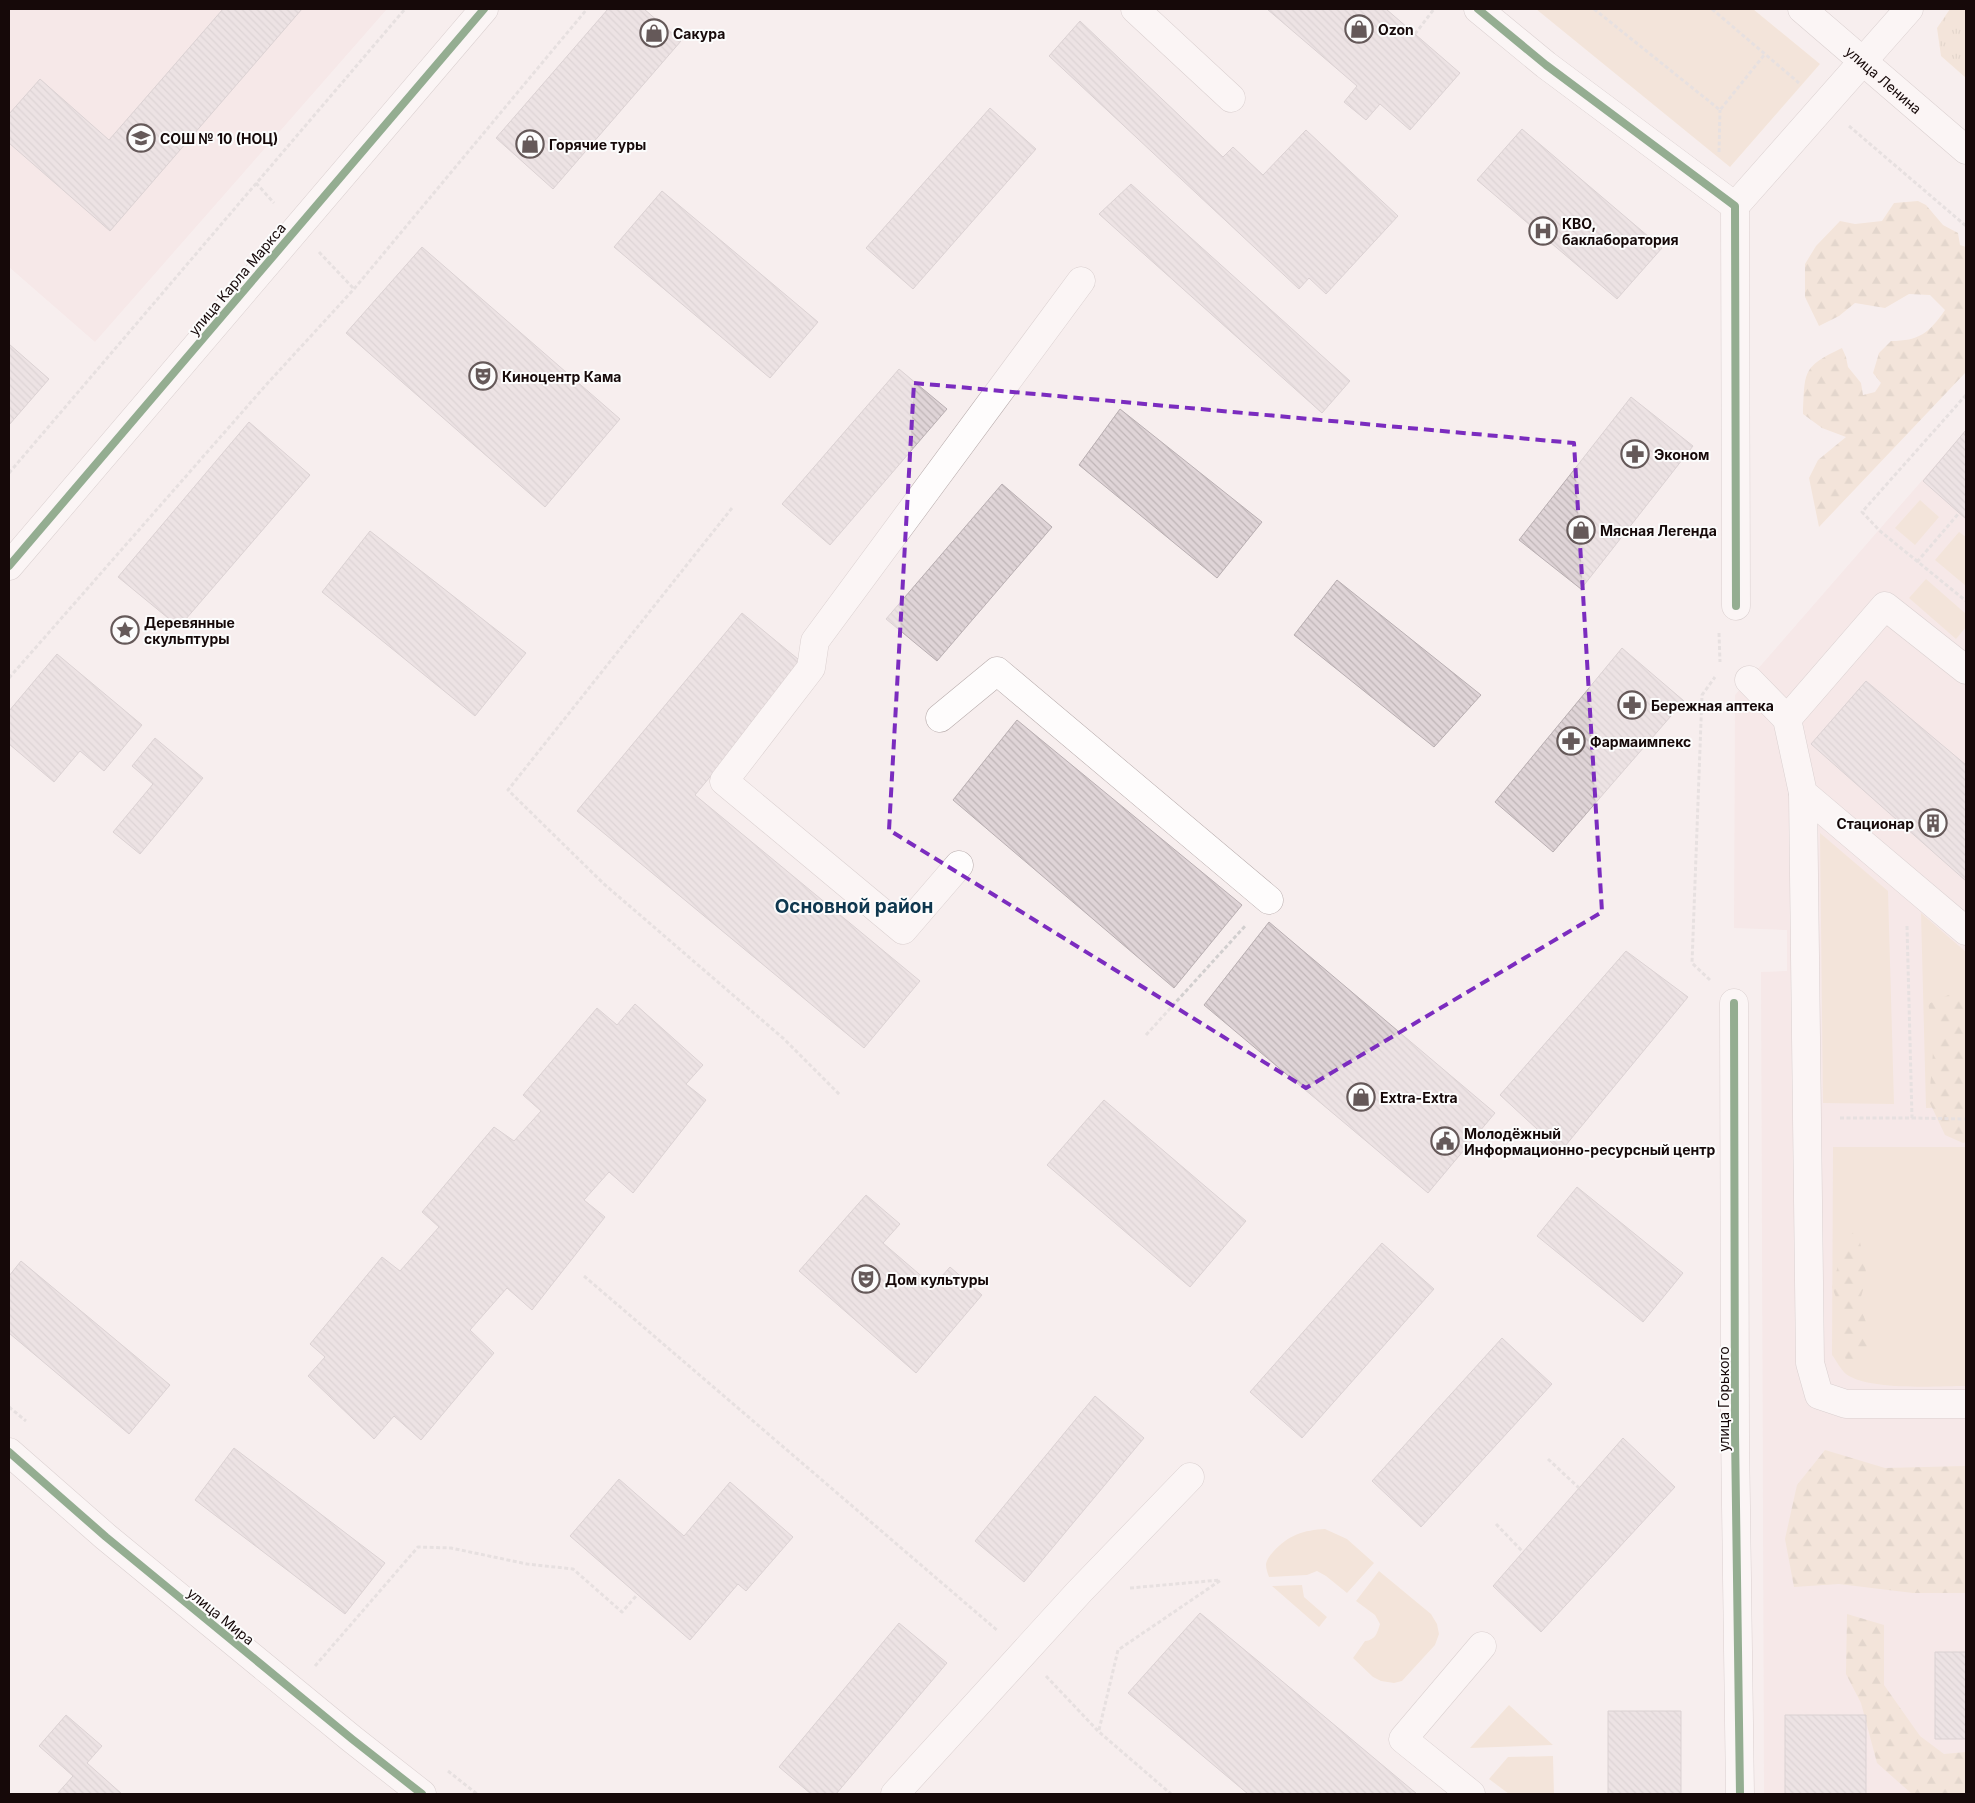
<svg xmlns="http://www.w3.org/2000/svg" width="1975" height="1803" font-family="Inter,sans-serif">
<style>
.built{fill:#f3e0e0}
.grass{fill:#eed8c0}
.forest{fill:url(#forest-firs)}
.park{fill:url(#park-tufts)}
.building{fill:url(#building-back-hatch);stroke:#b8aeb1}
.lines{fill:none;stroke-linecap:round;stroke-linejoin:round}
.minor-casing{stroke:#b7abab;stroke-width:29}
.path{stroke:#d2cfcf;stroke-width:3;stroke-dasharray:4 2.5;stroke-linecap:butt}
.minor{stroke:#fefcfc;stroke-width:28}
.cycleway-casing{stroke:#fcfcfc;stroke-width:11}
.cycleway{stroke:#1b5e20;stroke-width:8}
.marked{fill:none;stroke:#7b2cbf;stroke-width:4;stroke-dasharray:10 6;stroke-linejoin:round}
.labels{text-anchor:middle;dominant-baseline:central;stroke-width:4;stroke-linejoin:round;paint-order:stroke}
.poi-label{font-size:14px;font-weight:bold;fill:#160909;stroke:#fcfcfc;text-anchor:start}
.street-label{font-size:14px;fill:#160909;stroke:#fcfcfc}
.district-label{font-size:19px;font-weight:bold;fill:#0e374e;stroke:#fcfcfc}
</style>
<defs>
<pattern id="forest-firs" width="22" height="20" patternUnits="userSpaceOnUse" patternTransform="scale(1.25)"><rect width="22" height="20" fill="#eed8c0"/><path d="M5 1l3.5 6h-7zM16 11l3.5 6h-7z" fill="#cbb8a4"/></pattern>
<pattern id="park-tufts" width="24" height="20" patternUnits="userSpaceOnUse" patternTransform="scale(1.25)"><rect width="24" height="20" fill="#eed8c0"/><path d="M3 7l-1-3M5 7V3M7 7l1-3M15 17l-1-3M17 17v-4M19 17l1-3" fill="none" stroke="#cbb8a4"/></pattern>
<pattern id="building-back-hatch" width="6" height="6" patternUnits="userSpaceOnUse" patternTransform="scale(1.25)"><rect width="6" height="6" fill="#dfd4d7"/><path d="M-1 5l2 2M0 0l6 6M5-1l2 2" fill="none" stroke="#bfb5b7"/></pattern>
</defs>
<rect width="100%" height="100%" fill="#f7eeee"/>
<path class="built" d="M9,9H387L95,342L9,267Z
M1966,430V1794H1764L1761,972L1787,971V930L1734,928L1735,695Z"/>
<path class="grass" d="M1536,9H1753L1820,64L1730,167Z
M1920,500L1939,517L1915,545L1895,528Z
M1959,532L1966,537V586L1935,560Z
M1926,579L1966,614V627L1956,639L1909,598Z
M1820,833L1888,891L1894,1104L1823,1103Z
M1921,913L1966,952V1107L1926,1108Z
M1833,1147H1966V1386C1938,1386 1869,1391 1846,1374C1841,1370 1836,1360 1832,1355Z
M1325,1529L1347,1539L1374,1563L1347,1593L1326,1576L1317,1571L1307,1575L1269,1577C1268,1574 1266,1569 1266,1565C1266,1561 1270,1555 1273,1552C1288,1535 1304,1530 1325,1529Z
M1379,1571L1431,1614L1437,1624L1439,1634L1435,1645L1402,1681L1394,1683L1381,1681L1373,1677L1353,1658L1365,1641C1375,1640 1377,1634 1380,1624L1375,1615L1356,1601Z
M1302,1585L1304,1597L1327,1617L1319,1627L1272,1586Z
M1509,1705L1553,1745L1470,1748Z
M1553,1756L1554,1794H1509L1489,1779L1508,1757Z"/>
<path class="forest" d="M1918,201L1926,205L1943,225L1958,233L1960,245L1966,247V372L1819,527L1809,478L1818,460L1846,437L1822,428L1803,414C1805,371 1802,367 1842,348L1846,357L1848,367L1861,383L1863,395L1875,392L1881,383L1873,373L1879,353L1891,341C1919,341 1929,333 1945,310L1930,295L1909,294L1885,308L1855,303L1839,316L1819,326L1805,297V264L1816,246L1840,221L1855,224L1882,221L1894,203Z
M1953,993L1966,998V1142L1963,1143L1945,1135L1929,1101L1933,1052L1950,1029L1934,1028L1928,1004Z
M1857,1227L1867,1277L1859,1303L1867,1325L1868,1361L1846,1360L1838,1340L1843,1315L1832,1287L1844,1244Z
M1825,1450L1885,1468L1966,1466V1593H1913L1839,1584L1794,1587L1785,1539L1797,1485Z
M1847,1614L1884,1625V1685L1920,1736L1944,1754L1966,1752V1794H1912L1877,1763L1861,1703L1846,1674Z"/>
<path class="park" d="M1950,9H1966V78L1941,56L1937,28Z"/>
<path class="building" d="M223,9H302L110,231L9,143V114L40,79L109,140Z
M608,9H644L681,41L553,189L496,138Z
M1267,9H1386L1460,73L1410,130L1380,104L1366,120L1344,102L1357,86Z
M1080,21L1223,157L1233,147L1263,175L1306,130L1398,216L1326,294L1309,278L1299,289L1049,56Z
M990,108L1036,149L913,289L866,248Z
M1522,129L1662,248L1617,299L1477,180Z
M1131,184L1350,381L1322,413L1099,214Z
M662,191L818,322L770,378L614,247Z
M422,247L620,419L545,507L346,333Z
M9,344L49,379L9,425Z
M899,369L947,409L830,545L782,504Z
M1631,397L1693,446L1581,589L1519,540Z
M1120,409L1262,522L1217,578L1079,465Z
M249,422L310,475L179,627L118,577Z
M1966,430V519L1923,481Z
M1002,484L1052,527L937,661L886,619Z
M370,531L526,653L475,716L322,592Z
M1337,580L1481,695L1434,747L1294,635Z
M742,613L804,664L695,795L920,981L864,1048L577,811Z
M1622,648L1684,701L1553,852L1495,802Z
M57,654L142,725L104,771L80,751L54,782L9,744V711Z
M1866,681L1966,765V881L1811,744Z
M1017,720L1242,905L1174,988L953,800Z
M155,738L203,778L140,854L113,832L153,784L132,766Z
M1269,922L1495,1113L1428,1193L1204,1005Z
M1626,951L1688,997L1561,1151L1500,1095Z
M635,1004L703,1065L686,1084L706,1100L633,1193L609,1172L584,1200L605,1217L532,1310L507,1288L470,1330L494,1353L421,1440L394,1416L374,1439L308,1376L325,1357L310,1344L382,1257L400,1271L439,1227L422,1212L494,1127L514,1141L541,1111L523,1095L597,1008L617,1025Z
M1104,1100L1246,1221L1190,1287L1047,1165Z
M1577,1187L1683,1273L1643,1322L1537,1236Z
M866,1195L900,1224L883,1243L933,1286L950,1267L982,1295L916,1373L799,1271Z
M1382,1243L1434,1289L1302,1438L1250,1392Z
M21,1261L170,1385L129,1434L9,1333V1276Z
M1502,1338L1552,1384L1421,1527L1372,1481Z
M1095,1396L1144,1438L1024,1582L975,1541Z
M1623,1438L1675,1487L1541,1632L1493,1586Z
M234,1448L385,1563L345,1614L195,1500Z
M619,1479L684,1536L730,1482L793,1537L746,1591L738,1584L690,1640L570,1536Z
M1200,1613L1264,1666L1417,1794H1248L1128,1693Z
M899,1623L947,1663L836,1794H811L779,1767Z
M1935,1652H1966V1739H1935Z
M1608,1711H1681V1794H1608Z
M66,1715L102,1746L87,1763L122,1794H57L73,1776L39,1746Z
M1785,1715H1866V1794H1785Z"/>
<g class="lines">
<g class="minor-casing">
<g id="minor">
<path d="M1135,9L1231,98"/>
<path d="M1478,9L1546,65L1735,206L1736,606"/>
<path id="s1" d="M1802,9L1966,150"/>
<path d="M1735,206L1909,9"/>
<path d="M9,566L484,9"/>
<path d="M1749,680L1787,719L1803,793L1966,931"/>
<path d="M940,718L997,671L1269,900"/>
<path d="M1787,719L1885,606L1966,670"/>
<path d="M1803,793L1810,1363L1819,1395L1846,1404H1966"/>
<path d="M959,865L903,930L724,781L811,668L815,641L1081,281"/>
<path d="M1734,1003L1735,1434L1740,1794"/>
<path d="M9,1452L106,1537L352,1739L422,1794"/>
<path d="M895,1794L1079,1592L1190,1477"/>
<path d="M1471,1794L1403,1739L1482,1646"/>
</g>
</g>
<path class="path" d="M1594,9L1720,110L1765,54
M1712,9L1799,83
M1415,34L1434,9
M1849,126L1966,226
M1719,152L1720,110
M256,183L274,203
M319,252L354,289
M1966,395L1862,512L1880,531L1966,601
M9,473L405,9
M732,508L508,790L604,884L784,1039L840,1095
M1917,562L1959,513
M1719,633L1720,662
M9,678L266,385L354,289L587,9
M1710,980L1692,963L1702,695L1715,677
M1146,1035L1246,925
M1840,1118H1912L1907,926
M1912,1118L1966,1119
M584,1276L998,1631
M9,1407L26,1421
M1548,1459L1579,1488
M1496,1524L1523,1552
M1130,1588L1220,1580
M315,1666L418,1547L451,1548L527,1564L573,1569L622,1612L637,1595
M1046,1676L1098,1731L1171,1794
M1099,1730L1118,1650L1221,1580
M448,1771L477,1794"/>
<use href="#minor" class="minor"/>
<g class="cycleway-casing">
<path id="cycleway" d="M1478,9L1546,65L1735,206L1736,606
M9,566L484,9
M1734,1003L1735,1434L1740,1794
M9,1452L106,1537L352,1739L422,1794"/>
</g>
<use href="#cycleway" class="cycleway"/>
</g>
<path d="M0 0H1975V1803H0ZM914,383L1574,443L1602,912L1306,1088L889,830Z" fill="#f7eeee" fill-opacity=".55" fill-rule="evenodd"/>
<path class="marked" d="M914,383L1574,443L1602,912L1306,1088L889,830Z"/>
<defs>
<g id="shop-ring" transform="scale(1.4375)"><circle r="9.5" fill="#fcfcfc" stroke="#655959" stroke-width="1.5"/><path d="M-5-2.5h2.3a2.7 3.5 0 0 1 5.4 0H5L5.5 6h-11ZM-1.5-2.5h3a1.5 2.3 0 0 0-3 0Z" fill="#655959"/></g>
<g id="school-ring" transform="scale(1.4375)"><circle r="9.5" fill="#fcfcfc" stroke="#655959" stroke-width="1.5"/><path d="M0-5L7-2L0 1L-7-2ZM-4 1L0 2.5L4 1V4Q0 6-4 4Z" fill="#655959"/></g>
<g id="hospital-ring" transform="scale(1.4375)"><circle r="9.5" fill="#fcfcfc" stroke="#655959" stroke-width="1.5"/><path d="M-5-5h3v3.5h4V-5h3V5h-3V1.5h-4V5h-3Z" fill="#655959"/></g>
<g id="theatre-ring" transform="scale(1.4375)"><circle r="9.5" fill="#fcfcfc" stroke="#655959" stroke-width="1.5"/><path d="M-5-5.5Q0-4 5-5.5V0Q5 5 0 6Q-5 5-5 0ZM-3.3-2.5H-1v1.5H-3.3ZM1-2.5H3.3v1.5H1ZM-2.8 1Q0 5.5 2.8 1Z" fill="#655959"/></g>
<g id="pharmacy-ring" transform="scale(1.4375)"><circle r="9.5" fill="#fcfcfc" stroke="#655959" stroke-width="1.5"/><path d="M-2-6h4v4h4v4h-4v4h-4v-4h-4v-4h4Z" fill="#655959"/></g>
<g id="sight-ring" transform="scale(1.4375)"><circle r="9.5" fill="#fcfcfc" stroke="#655959" stroke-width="1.5"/><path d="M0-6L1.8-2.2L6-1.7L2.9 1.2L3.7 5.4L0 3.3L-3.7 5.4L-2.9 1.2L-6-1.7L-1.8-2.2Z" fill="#655959"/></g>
<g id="building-ring" transform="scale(1.4375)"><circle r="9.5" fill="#fcfcfc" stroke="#655959" stroke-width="1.5"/><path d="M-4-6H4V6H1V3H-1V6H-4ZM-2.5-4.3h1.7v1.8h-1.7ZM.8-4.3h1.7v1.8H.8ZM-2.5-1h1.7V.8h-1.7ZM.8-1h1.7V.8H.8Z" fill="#655959"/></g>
<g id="civic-ring" transform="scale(1.4375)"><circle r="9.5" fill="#fcfcfc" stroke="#655959" stroke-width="1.5"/><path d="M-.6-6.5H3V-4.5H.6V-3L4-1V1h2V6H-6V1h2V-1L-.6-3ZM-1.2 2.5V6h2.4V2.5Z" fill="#655959"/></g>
</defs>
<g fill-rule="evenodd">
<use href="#shop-ring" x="1359" y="29"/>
<use href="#shop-ring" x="654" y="33"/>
<use href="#school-ring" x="141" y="138"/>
<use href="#shop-ring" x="530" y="144"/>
<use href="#hospital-ring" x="1543" y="231"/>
<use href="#theatre-ring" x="483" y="376"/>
<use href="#pharmacy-ring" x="1635" y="454"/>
<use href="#shop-ring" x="1581" y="530"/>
<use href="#sight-ring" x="125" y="630"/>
<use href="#pharmacy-ring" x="1632" y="705"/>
<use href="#pharmacy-ring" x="1571" y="741"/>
<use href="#building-ring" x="1933" y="823"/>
<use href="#shop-ring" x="1361" y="1097"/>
<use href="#civic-ring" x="1445" y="1141"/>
<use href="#theatre-ring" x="866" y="1279"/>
</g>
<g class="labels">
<g class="poi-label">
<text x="1378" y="29">Ozon</text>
<text x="673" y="33">Сакура</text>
<text x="160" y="138">СОШ № 10 (НОЦ)</text>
<text x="549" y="144">Горячие туры</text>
<text x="1562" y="223">КВО,<tspan x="1562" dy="16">баклаборатория</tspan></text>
<text x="502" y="376">Киноцентр Кама</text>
<text x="1654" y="454">Эконом</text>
<text x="1600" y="530">Мясная Легенда</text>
<text x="144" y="622">Деревянные<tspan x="144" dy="16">скульптуры</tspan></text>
<text x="1651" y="705">Бережная аптека</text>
<text x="1590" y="741">Фармаимпекс</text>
<text x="1914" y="823" text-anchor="end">Стационар</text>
<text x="1380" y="1097">Extra-Extra</text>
<text x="1464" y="1133">Молодёжный<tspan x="1464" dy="16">Информационно-ресурсный центр</tspan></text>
<text x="885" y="1279">Дом культуры</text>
</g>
<g class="street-label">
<text stroke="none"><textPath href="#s1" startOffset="108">улица Ленина</textPath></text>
<text transform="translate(237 279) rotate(-50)">улица Карла Маркса</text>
<text transform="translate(1723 1399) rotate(-90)">улица Горького</text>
<text transform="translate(221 1616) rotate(39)">улица Мира</text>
</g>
<g class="district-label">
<text x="854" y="906">Основной район</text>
</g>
</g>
<rect width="1975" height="1803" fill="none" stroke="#160909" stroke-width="20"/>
</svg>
